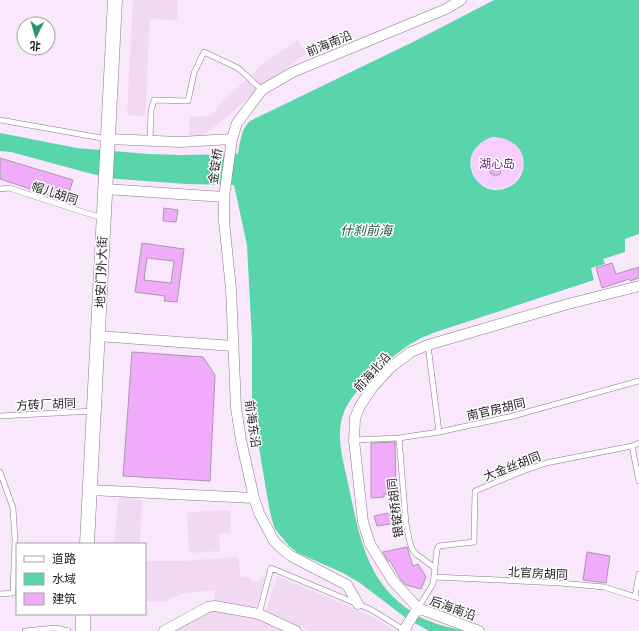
<svg xmlns="http://www.w3.org/2000/svg" width="639" height="631" font-family="'Titillium Web','Noto Sans SC',sans-serif">
<style>
.built{fill:#f1d9f4}
.green{fill:#f8cefe}
.water{fill:#58d5aa;fill-rule:evenodd}
.building{fill:#f0acfa;stroke:#a998ab;fill-rule:evenodd}
.lines{fill:none;stroke-linecap:round;stroke-linejoin:round}
.lane-casing{stroke:#8a798c;stroke-width:6}
.street-casing{stroke:#8a798c;stroke-width:11}
.secondary-casing{stroke:#8a798c;stroke-width:15}
.lane{stroke:#fff;stroke-width:5}
.street{stroke:#fff;stroke-width:10}
.secondary{stroke:#fff;stroke-width:14}
.labels{text-anchor:middle;dominant-baseline:central;stroke-width:3;stroke-linejoin:round;paint-order:stroke}
.street-label{font-size:12px;fill:#201a21;stroke:#fff}
.park-label{font-size:12px;fill:#70217c;stroke:#fff}
.water-label{font-size:13px;font-style:italic;fill:#215442;stroke:#fff}
</style>
<rect width="100%" height="100%" fill="#f9e7fc"/>
<path class="built" d="M133,0H178L177,20L150,19L145,116L127,115Z
M297,40L307,53L256,90L228,116L201,137L189,136L190,117L211,116L215,112L218,106L265,62Z
M119,496L142,500L140,544H114Z
M230,510L231,533H219L220,551L189,553L187,512Z
M238,557L241,577H250L252,581L259,582L262,576L265,577L257,607L252,608L237,607L214,601V590L184,593L164,602L145,601V561H183Z
M277,576L369,615L397,631H309L266,611Z
M208,607L259,614L291,631H160Z"/>
<path class="green" d="M471 163a26 26 0 1 1 52 0a26 26 0 1 1-52 0Z"/>
<path class="water" d="M494,0H639V234L625,239V252L603,259L605,264L591,268L594,280L439,331C431,334 422,337 414,342C394,353 352,390 344,412C335,435 343,460 348,483C360,539 366,586 420,617C433,624 449,627 463,631H429L406,618L360,583L343,573L298,553L289,546L275,529L272,520L269,507L256,430L252,397V340L247,245L234,185L186,184L118,179L92,174L11,152L0,151V133L77,148L148,154L182,155L238,154C240,143 241,129 250,121L415,41ZM492,137C510,137 527,148 523,169C522,176 517,182 511,186C478,205 449,153 492,137Z"/>
<path class="building" d="M0,158L73,180L66,201L0,179Z
M497,165L501,169L500,174L495,176L490,173L491,167Z
M164,208L178,210L176,222L163,221Z
M142,243L184,249L177,302L164,301L165,296L135,292ZM147,258L174,261L171,283L144,280Z
M612,263L616,274L639,267V278L630,281L629,279L602,288L596,268Z
M132,352L203,357L215,375L210,481L123,476Z
M395,442L396,494H384V497L371,498V443Z
M398,511L400,530L393,532L391,524L377,526L374,516Z
M407,547L413,566L418,564L426,577L421,589L406,585L401,580L390,561H388L383,552Z
M587,552L610,556L606,583L583,580Z"/>
<g class="lines">
<g class="lane-casing">
<path id="lane" d="M0,120L107,139
M150,140L151,111L154,100L188,101L194,73L204,52L238,68L262,90
M0,189L9,188L102,218
M428,345L439,432
M0,416L93,411
M399,438L406,524L410,543L412,549L416,554L435,568L433,584L418,608
M354,440L399,438L439,432L513,416L639,381
M632,446L639,481
M0,472L13,508L15,540L13,593L0,594
M435,568L437,549L439,546L474,542L475,491L518,473L546,463L632,446L639,443
M434,577L560,583L604,587L639,598
M635,597L639,574
M259,614L271,568L372,610L404,630
M25,631L55,628L68,631"/>
</g>
<g class="street-casing">
<path id="street" d="M108,139L180,142L232,139
M105,189L224,197
M98,336L233,346
M90,490L254,498
M358,604L347,585L291,556L281,548L274,541L259,513L254,498L241,440L236,408L231,289L224,221V197L232,139L237,123L262,90L293,72L446,9L461,0
M164,631L208,607L215,606L259,614L296,631
M406,631L404,630L418,608
M479,631L418,608L393,581L370,544L363,522L354,440L355,418L360,406L372,388L390,368L411,352L428,345L568,304L639,286"/>
</g>
<g class="secondary-casing">
<path id="secondary" d="M87,544L115,0
M83,631V614"/>
</g>
<use href="#lane" class="lane"/>
<use href="#street" class="street"/>
<use href="#secondary" class="secondary"/>
</g>
<g class="labels">
<g class="street-label">
<text transform="translate(329 43) rotate(-22)">前海南沿</text>
<text transform="translate(215 166) rotate(-82)">金锭桥</text>
<text transform="translate(55 193) rotate(18)">帽儿胡同</text>
<text transform="translate(101 272) rotate(-88)">地安门外大街</text>
<text transform="translate(372 372) rotate(-48)">前海北沿</text>
<text transform="translate(46 404) rotate(-3)">方砖厂胡同</text>
<text transform="translate(496 409) rotate(-13)">南官房胡同</text>
<text transform="translate(253 424) rotate(82)">前海东沿</text>
<text transform="translate(512 466) rotate(-21)">大金丝胡同</text>
<text transform="translate(395 508) rotate(-97)">银锭桥胡同</text>
<text transform="translate(538 573) rotate(3)">北官房胡同</text>
<text transform="translate(453 608) rotate(20)">后海南沿</text>
</g>
<g class="park-label">
<text x="497" y="163">湖心岛</text>
</g>
<g class="water-label">
<text x="366" y="230">什刹前海</text>
</g>
</g>
<rect x="16" y="543" width="130" height="72" fill="#ffffff" stroke="#a6a3a6"/>
<rect x="24" y="556" width="20" height="6" fill="#ffffff" stroke="#a6a3a6"/>
<text x="52" y="563" font-size="12" fill="#201a21">道路</text>
<rect x="24" y="573" width="20" height="12" fill="#58d5aa" stroke="#a6a3a6"/>
<text x="52" y="583" font-size="12" fill="#201a21">水域</text>
<rect x="24" y="593" width="20" height="12" fill="#f0acfa" stroke="#a6a3a6"/>
<text x="52" y="603" font-size="12" fill="#201a21">建筑</text>
<g transform="translate(36 36) rotate(185)"><circle r="19" fill="#ffffff" stroke="#a6a3a6"/>
<path d="M0-3L7 15L0 10L-7 15Z" fill="#299371"/>
<text y="-6" font-size="11" font-weight="bold" text-anchor="middle" fill="#201a21">北</text>
</g>
</svg>
